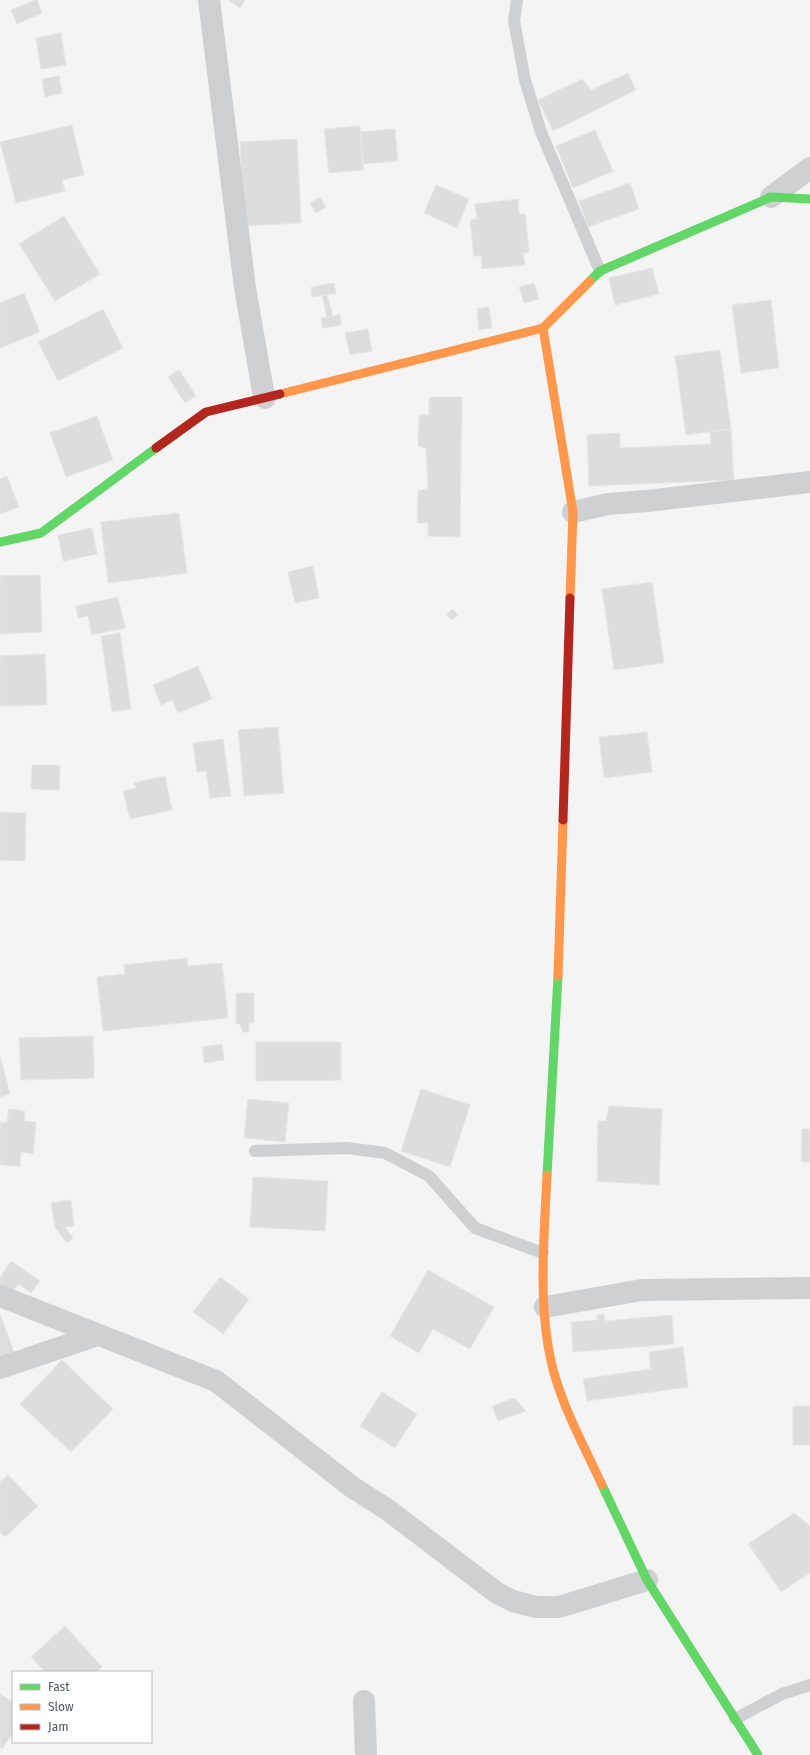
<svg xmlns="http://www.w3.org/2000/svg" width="810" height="1755" font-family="'Fira Sans',sans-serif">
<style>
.building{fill:#ddddde;stroke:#e5e6e7}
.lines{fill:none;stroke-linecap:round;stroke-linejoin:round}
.lane{stroke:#ced0d2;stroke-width:12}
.street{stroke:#ced0d2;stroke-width:22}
.fast{stroke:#63d668;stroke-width:9}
.slow{stroke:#ff974d;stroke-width:9}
.jam{stroke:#b3261e;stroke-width:9}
</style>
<rect width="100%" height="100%" fill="#f4f4f4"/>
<path class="building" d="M35,0H37L42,13L17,24L11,10Z
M228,0H245L240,8Z
M61,33L66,65L41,69L36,38Z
M628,73L636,90L553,131L538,100L582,79L591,90Z
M59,76L62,93L45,97L42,79Z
M72,125L84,175L62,180L65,191L16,203L0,142Z
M360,126L364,170L329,173L324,129Z
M395,129L398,161L363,164L360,132Z
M595,130L613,171L573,188L556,146Z
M297,139L301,223L244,226L240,142Z
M630,183L639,209L588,227L579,201Z
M436,185L469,199L457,228L424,213Z
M320,197L326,207L316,213L310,203Z
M518,199L519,214H525L529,252L523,253L525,265L482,269L481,256H474L470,220L477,219L475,204Z
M64,216L100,274L55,301L19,244Z
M652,268L659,294L615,305L609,278Z
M334,283L336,293L312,297L311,287Z
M534,283L539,299L524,303L519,287Z
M24,293L40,332L0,348V303Z
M322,295H327L333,316L327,317Z
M771,300L779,368L741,373L732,305Z
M489,307L492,328L479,330L477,309Z
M103,309L123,348L58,381L38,342Z
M340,315L341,325L323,328L321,318Z
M368,329L372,351L350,355L345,333Z
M720,350L731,429L686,435L675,356Z
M179,370L196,396L185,403L168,377Z
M429,397H462L460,537L428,536V523H417L418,491L428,488L426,448L418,446L419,415H429Z
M97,416L113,460L66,477L50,433Z
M731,429L734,480L589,486L587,435L620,433V448L711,444L710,432Z
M7,476L19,507L0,514V479Z
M179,513L187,573L108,583L101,522Z
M92,528L97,554L63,561L58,535Z
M313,566L319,598L295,603L288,572Z
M40,575L42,632L0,634V576Z
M652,582L664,663L614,670L602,589Z
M118,597L125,628L92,635L88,616L78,618L76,606Z
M453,609L458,615L452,620L446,614Z
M120,633L131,709L112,712L101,636Z
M45,654L47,705L0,706V656Z
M198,666L212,699L178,713L172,700L161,705L153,685Z
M278,727L284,793L244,796L238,730Z
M647,732L652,772L604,778L599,737Z
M223,739L231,796L210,798L206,771L197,772L193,743Z
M32,765H60L59,790L31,789Z
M165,776L172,810L130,819L123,791L136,788L134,783Z
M0,812L26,813L25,861L0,860Z
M187,958L188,966L222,963L228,1018L103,1031L97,977L125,974L124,965Z
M236,993H254V1023H249V1032H243L240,1024H236Z
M93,1036L94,1078L21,1080L19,1038Z
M256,1042H341V1080L256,1081Z
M222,1044L224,1060L204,1063L202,1047Z
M0,1056L10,1094L0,1097Z
M421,1089L470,1105L450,1167L401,1151Z
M248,1099L289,1103L285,1142L244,1138Z
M609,1106L662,1109L659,1185L597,1181L598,1121H606Z
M9,1109L25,1111L24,1121L36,1122L33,1154L21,1152L20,1166L0,1165V1122L7,1123Z
M802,1129H810V1162H801Z
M253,1177L328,1181L325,1231L250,1227Z
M71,1200L74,1226L65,1227L73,1238L67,1243L55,1227L51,1203Z
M11,1261L40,1281L31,1293L19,1284L10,1295L0,1288V1278Z
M428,1270L494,1307L470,1349L433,1329L419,1353L390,1336Z
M220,1277L249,1299L223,1334L193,1312Z
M0,1314L15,1355L0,1360Z
M604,1314L605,1321L672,1315L674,1344L573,1352L571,1322L597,1320V1315Z
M683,1347L688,1387L587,1401L583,1379L651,1369L649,1352Z
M62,1360L113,1409L71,1452L20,1404Z
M382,1392L417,1414L395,1448L360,1426Z
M514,1398L526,1411L498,1421L492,1406Z
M793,1406H810V1445H793Z
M8,1475L38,1506L5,1537L0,1532V1482Z
M794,1513L810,1526V1573L781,1592L748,1544Z
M65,1626L102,1667L97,1672H45L31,1657Z
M0,1694L13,1702V1732L2,1749L0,1747Z"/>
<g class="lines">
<path class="lane" d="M517,0L514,21L525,80L541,132L600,271
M255,1151L347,1148L385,1153L429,1176L475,1228L543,1253
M735,1719L782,1694L810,1685"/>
<path class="street" d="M209,0L245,288L263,391L265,398
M771,197L810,168
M573,512L608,504L647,501L810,482
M0,1296L216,1381L352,1487L388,1510L497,1593L513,1601L536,1607H559L647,1580
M545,1307L642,1290L810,1288
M0,1368L97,1335
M364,1701L366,1755"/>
<path class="fast" d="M590,281L600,271L771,197L810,199
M0,542L41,533L156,448
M547,1175L558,976
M602,1485L647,1580L758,1755"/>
<path class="slow" d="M543,328L573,512L570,598
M280,394L543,328L590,281
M558,976L563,820
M547,1175C544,1239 537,1311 554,1373C565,1412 585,1448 602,1485"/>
<path class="jam" d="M156,448L206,412L280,394
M563,820L570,598"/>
</g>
<rect x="12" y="1671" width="140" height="72" fill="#ffffff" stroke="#b7bbc0"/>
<rect x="20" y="1684" width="20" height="6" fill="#63d668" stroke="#b7bbc0"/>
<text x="48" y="1691" font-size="12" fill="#4a5661">Fast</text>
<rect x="20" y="1704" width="20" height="6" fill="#ff974d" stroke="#b7bbc0"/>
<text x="48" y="1711" font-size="12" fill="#4a5661">Slow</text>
<rect x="20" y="1724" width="20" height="6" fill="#b3261e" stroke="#b7bbc0"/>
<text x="48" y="1731" font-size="12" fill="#4a5661">Jam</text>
</svg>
